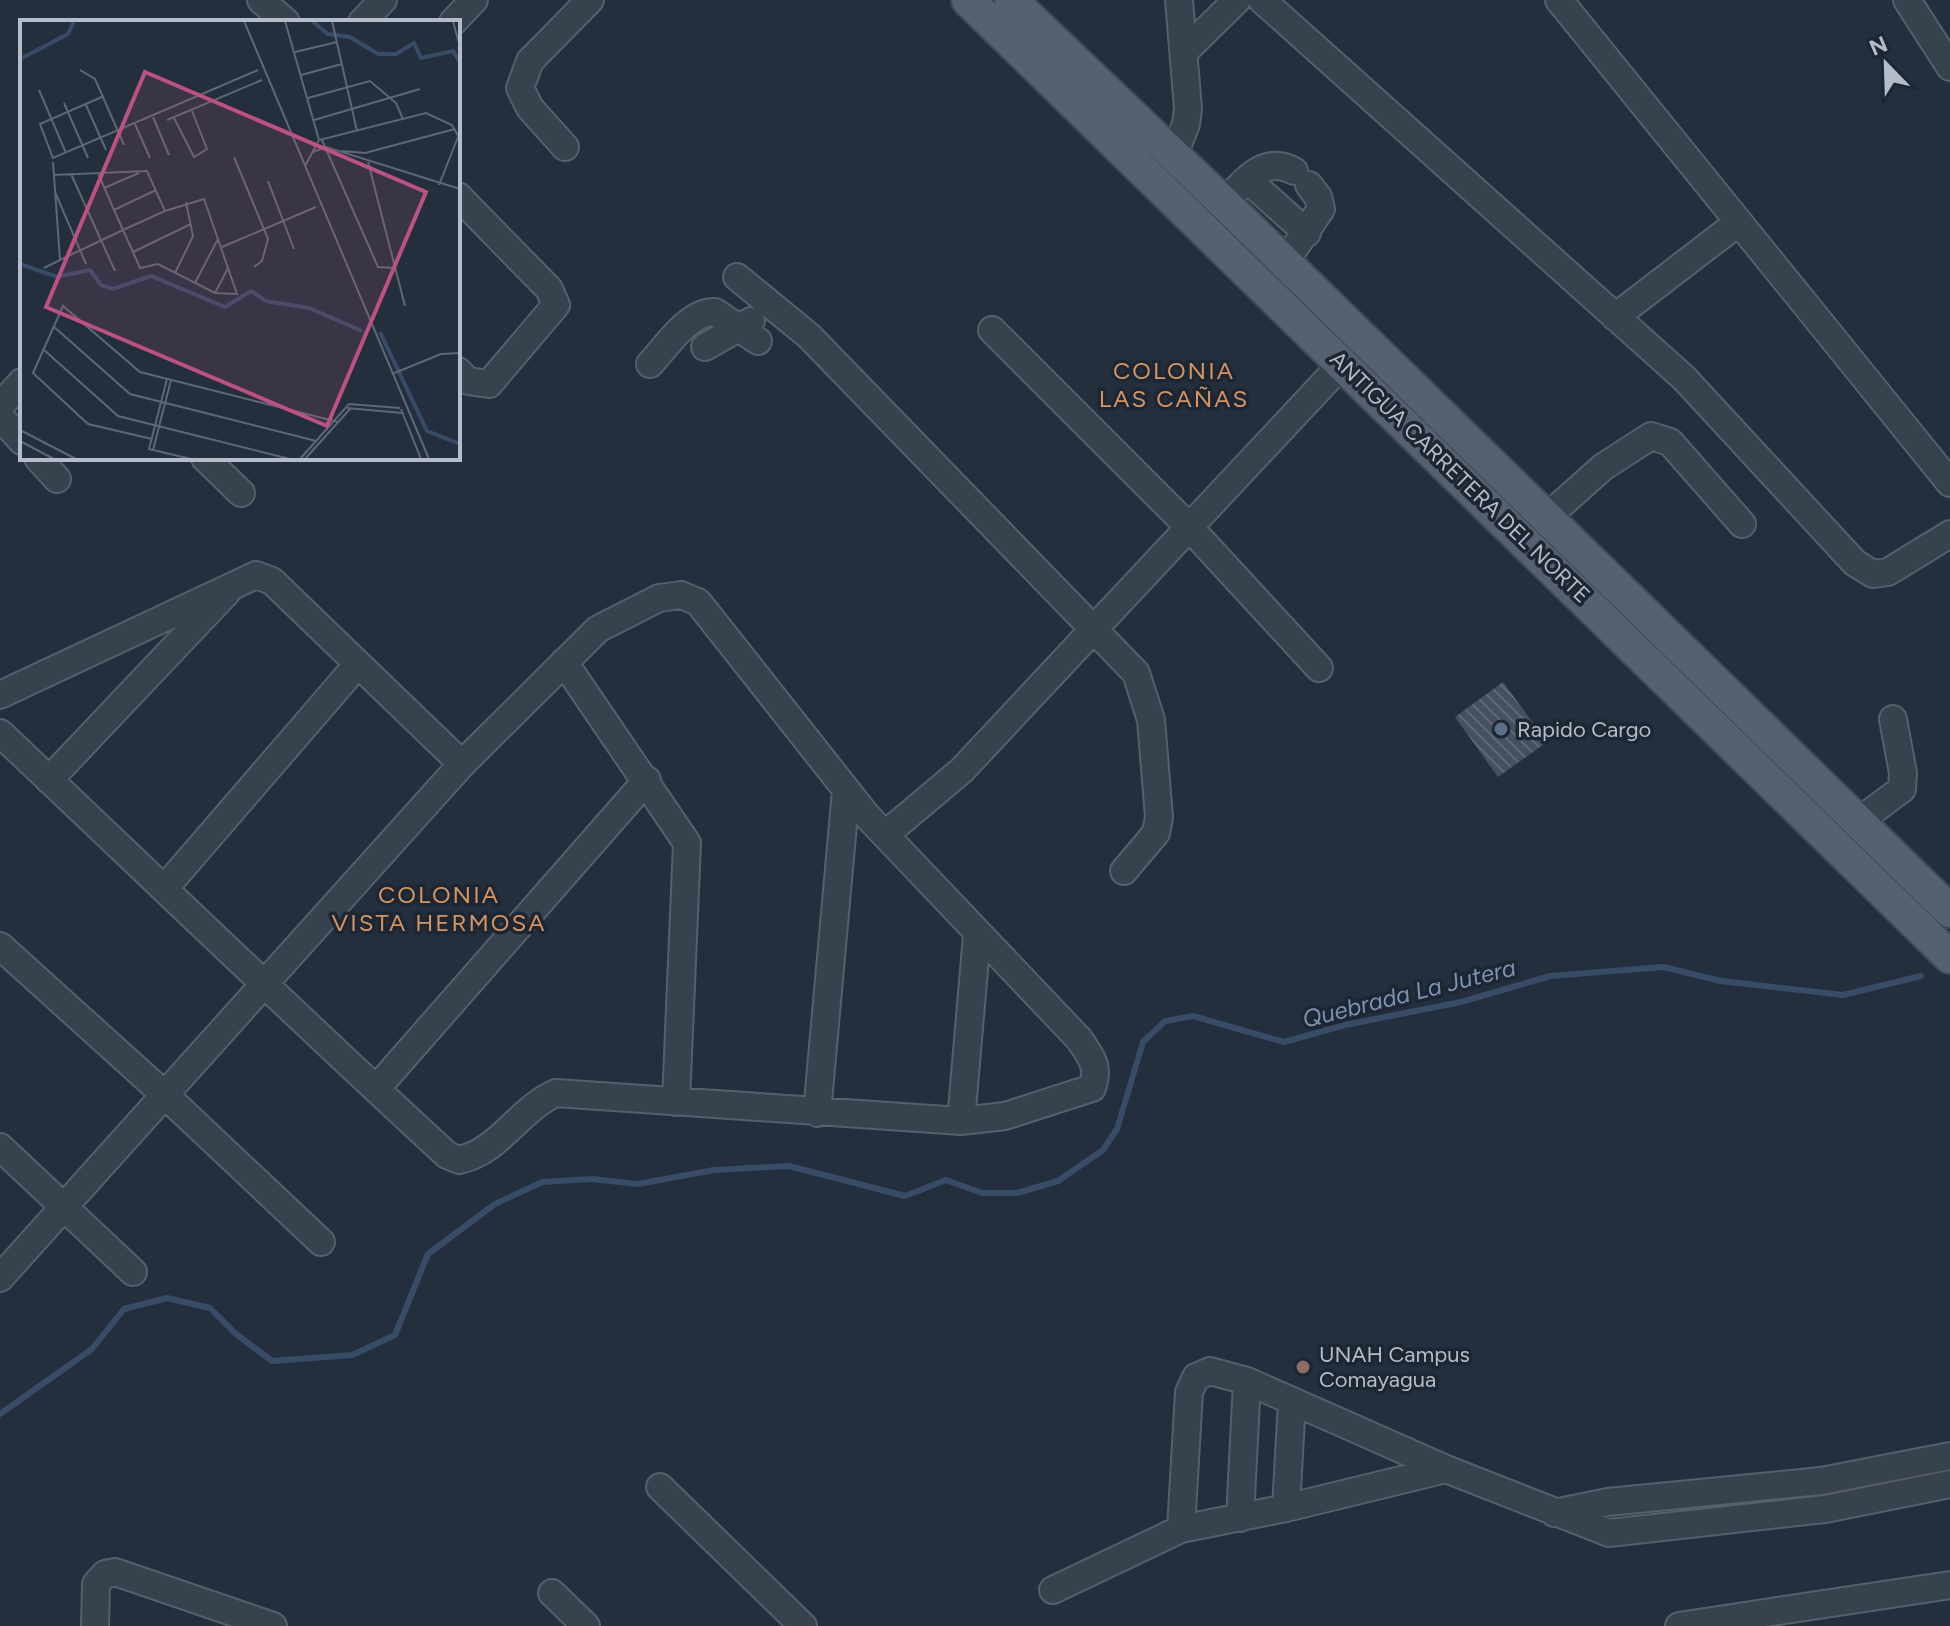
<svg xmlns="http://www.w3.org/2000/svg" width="1950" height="1626" font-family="Figtree,sans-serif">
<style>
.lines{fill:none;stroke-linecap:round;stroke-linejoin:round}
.stream{stroke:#394c67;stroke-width:6}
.building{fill:url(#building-back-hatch)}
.minor-casing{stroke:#565f6c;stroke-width:30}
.major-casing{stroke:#414a57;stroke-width:36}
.minor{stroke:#38414e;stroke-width:26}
.major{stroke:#56606e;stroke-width:32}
.service-dot{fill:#5c6f8a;stroke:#1d2633;stroke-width:3}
.education-dot{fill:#8d6e63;stroke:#1d2633;stroke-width:3}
.labels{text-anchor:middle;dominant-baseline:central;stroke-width:7;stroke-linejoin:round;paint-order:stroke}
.street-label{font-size:22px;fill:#b4bcc9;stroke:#1d2633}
.poi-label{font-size:22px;fill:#b4bcc9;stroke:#1d2633;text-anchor:start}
.neighbourhood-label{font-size:24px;letter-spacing:2px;fill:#d59563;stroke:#1d2633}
.water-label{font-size:24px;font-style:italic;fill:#7c92b1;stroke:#1d2633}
.inset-river{fill:none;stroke:#394c67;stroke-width:4}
.inset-road{fill:none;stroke:#5e6776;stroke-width:2}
.view{fill:#bd5182;fill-opacity:0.15;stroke:#bd5182;stroke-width:4}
.inset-edge{fill:none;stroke:#b4bcc9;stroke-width:4}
</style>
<defs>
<pattern id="building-back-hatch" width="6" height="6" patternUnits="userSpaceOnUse" patternTransform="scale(2)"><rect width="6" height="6" fill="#455162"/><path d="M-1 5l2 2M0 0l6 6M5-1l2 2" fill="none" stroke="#5d6877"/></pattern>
</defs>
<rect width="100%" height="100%" fill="#242f3e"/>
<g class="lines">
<path class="stream" d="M0,1414L92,1349L124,1309L167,1298L210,1308L236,1334L272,1361L352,1355L395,1335L428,1254L495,1204L542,1182L592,1179L638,1184L714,1170L789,1166L905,1196L946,1180L982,1193H1017L1058,1181L1103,1150L1117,1129L1143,1042L1165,1021L1193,1016L1284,1042L1345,1025L1461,1002L1550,976L1663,967L1721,981L1843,995L1921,976"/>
</g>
<path class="building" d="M1503,682L1547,742L1498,777L1455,717Z"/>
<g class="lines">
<g class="minor-casing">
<path id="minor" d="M261,0L286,22
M1262,0L1684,378L1855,563L1873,574L1888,572L1950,534
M1559,0L1950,483
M1907,0L1950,67
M362,22L383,0
M453,22L474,0
M1184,52L1237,0
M565,147L530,108L520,88L530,61L590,0
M1173,157L1186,124L1188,109L1179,0
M1247,179L1307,233
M458,196L549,289L556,305L489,384L468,381L458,371
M1224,203C1244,182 1264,154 1294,171
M1285,262L1321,209L1318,197L1309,185
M737,277L809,336L1136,673L1151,720L1159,817L1156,833L1124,871
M1615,317L1739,222
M992,330L1190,528L1319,668
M705,347L751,321
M650,364C666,347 689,311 715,312L758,341
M0,406L22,382
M0,417L22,441
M38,458L57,479
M205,458L241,493
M1546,518L1603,467L1651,436L1670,442L1742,524
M564,662L687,843L676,1102
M0,695L256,575L272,581L462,764
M0,733C149,874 296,1016 447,1155L459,1160C499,1152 519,1109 556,1093L961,1121L1005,1116L1092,1088C1100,1066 1091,1057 1079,1039L867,816L698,602L681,595L659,598L598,629L462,764L0,1278
M49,780L227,592
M1859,821L1902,789L1903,773L1893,719
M886,834L962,770L1343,363
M164,889L358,664
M0,946L165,1095L321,1242
M376,1089L647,780
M817,1113L846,791
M961,1121L977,935
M0,1147L133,1272
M660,1487L803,1626
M1286,1508L1292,1401
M1554,1513L1608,1502L1821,1481L1950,1456
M1240,1518L1247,1381
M1181,1529L1189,1392L1196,1377L1210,1371L1247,1381L1446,1469
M1053,1590L1181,1529L1286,1508L1446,1469L1609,1533L1825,1509L1950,1484
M552,1593L586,1626
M95,1626L96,1584L105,1574L115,1572L273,1626
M1679,1626L1950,1585"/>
</g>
<g class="major-casing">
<path id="major" d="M968,0L1950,957
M1011,0L1224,203L1950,911"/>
</g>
<use href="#minor" class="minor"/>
<use href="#major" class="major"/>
</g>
<circle class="service-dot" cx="1501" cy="729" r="8"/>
<circle class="education-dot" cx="1303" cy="1367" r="8"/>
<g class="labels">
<g class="street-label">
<text transform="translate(1460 477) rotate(44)">ANTIGUA CARRETERA DEL NORTE</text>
</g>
<g class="poi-label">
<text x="1517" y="729">Rapido Cargo</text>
<text x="1319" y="1354">UNAH Campus<tspan x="1319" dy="25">Comayagua</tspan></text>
</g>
<g class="neighbourhood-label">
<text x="1174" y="370">COLONIA<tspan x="1174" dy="28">LAS CAÑAS</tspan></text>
<text x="439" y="894">COLONIA<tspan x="439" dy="28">VISTA HERMOSA</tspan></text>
</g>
<g class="water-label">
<text transform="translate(1409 993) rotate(-14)">Quebrada La Jutera</text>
</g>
</g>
<g transform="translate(20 20)">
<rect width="440" height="440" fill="#242f3e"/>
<path class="inset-river" d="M292,1L308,14L330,17L358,34H376L394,23L401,38L433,31L440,42M0,39L48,14L54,1M0,244L37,257L70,250L81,265L93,269L131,256L205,287L231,271L246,281L289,288L342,311M360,312L407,411L440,424"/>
<path class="inset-road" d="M224,1L409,439M265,1L299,120M312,1L337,111M433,1L440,27M275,32L317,22M60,50L75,59L104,125M281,55L322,44M19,70L46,133M84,76L20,104L33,138L238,50M288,78L350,61L376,83L383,99M44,83L68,138M66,85L86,130M133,97L149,135M154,98L174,137L187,129L172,91M147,100L242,60M294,100L400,69M115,104L130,138M302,120L358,247L376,248M322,131L345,133L435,109M293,132L306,127L440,169M214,137L248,219L242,241L234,247M33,142L40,240M348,142L385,286M285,146L299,120L406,93L432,105L440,119M51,154L95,251M33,155L127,151L145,191M248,161L274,229M419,165L438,117M84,168L119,153M35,172L66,244M94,190L136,170M202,227L296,187M113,232L171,204M24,248L40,240L103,210L145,191L184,179L217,274L195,273L138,244L120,248L113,232L103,210L94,190L78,153M155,253L173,216L166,182M175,263L198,219M195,273L208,248M33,306L110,374L296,421M23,329L98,396L270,439M372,354L421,334L440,333M147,359L129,429L171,439M327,388L382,393M381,389L401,439M0,410L56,439M132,419L68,404L13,353L43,286L120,352L318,402M0,421L34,439M133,430L151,360M280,439L329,384L380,388M285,439L330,389"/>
<path class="view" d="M125,52L406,172L307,406L26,287Z"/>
<rect width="440" height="440" class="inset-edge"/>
</g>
<g transform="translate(1886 64) rotate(337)" stroke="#1d2633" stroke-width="6" paint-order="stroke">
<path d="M0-6L14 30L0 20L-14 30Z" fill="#b4bcc9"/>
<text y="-12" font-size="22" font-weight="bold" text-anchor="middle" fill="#b4bcc9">N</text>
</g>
</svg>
